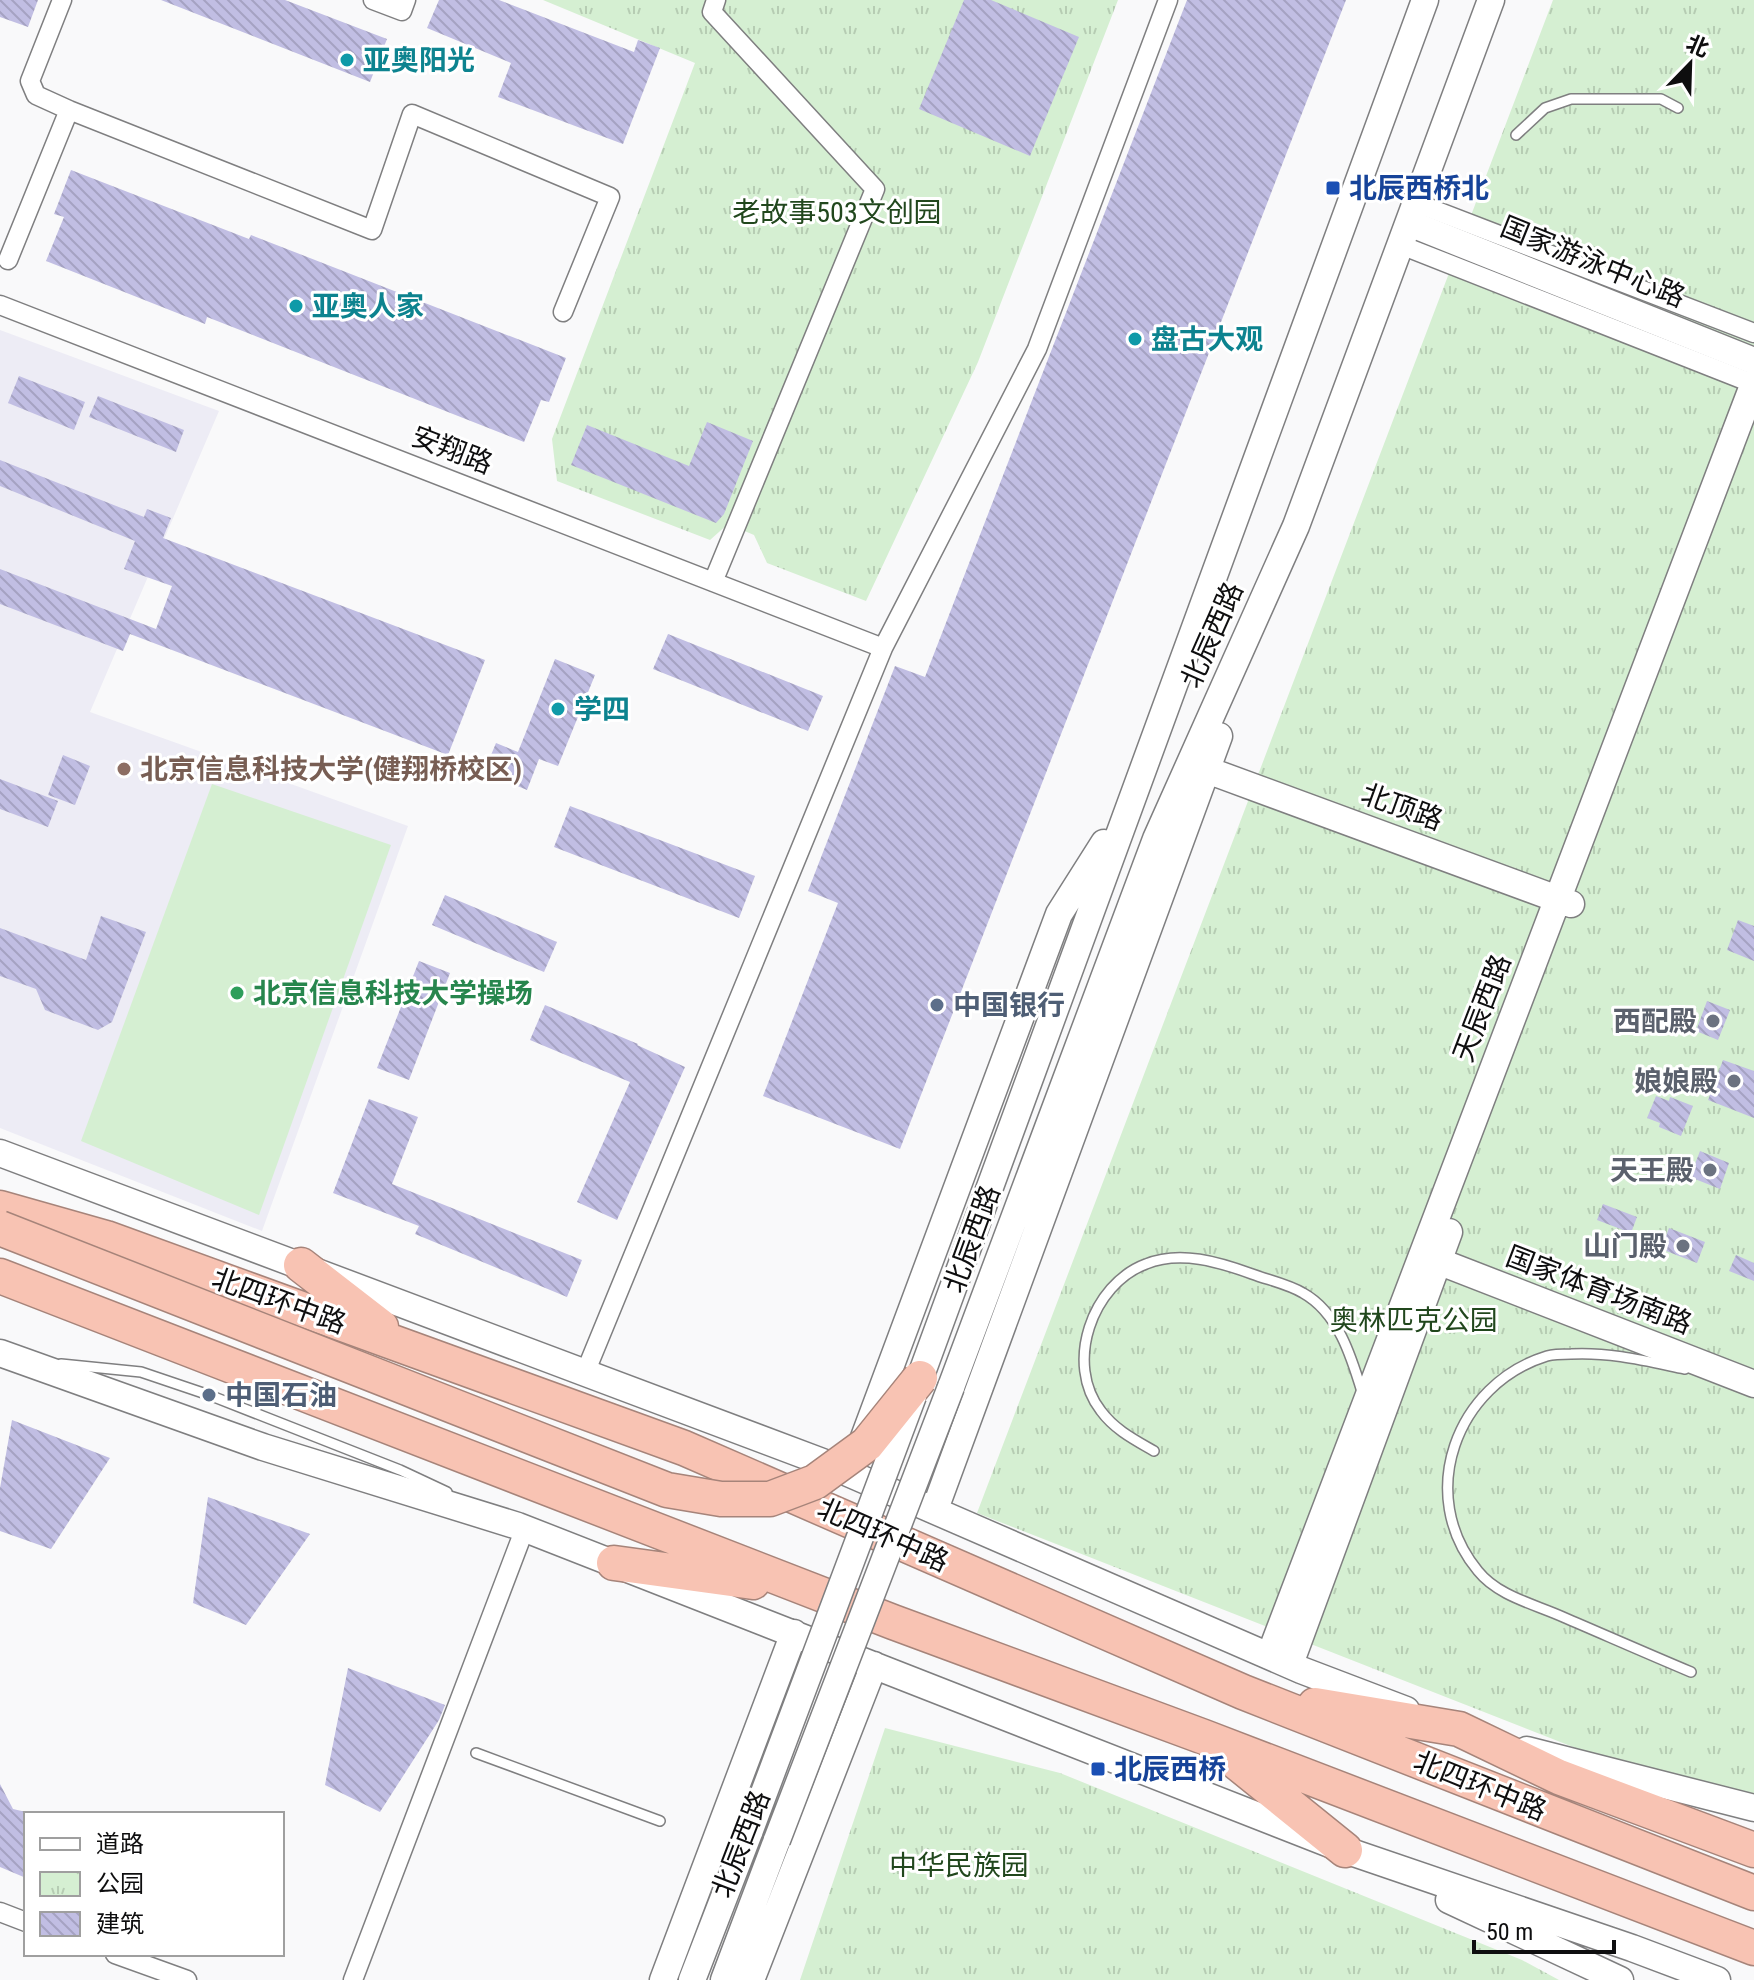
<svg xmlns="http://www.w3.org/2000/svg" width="1754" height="1980" font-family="'Roboto Condensed','Noto Sans SC',sans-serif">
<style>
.built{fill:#edecf5}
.park{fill:url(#park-tufts)}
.pitch{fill:#d5efd2}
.building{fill:url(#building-back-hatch)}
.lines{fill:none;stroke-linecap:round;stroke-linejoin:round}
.lane-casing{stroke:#7f7f80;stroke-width:12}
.street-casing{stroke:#7f7f80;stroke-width:21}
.secondary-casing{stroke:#7f7f80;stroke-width:29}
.highway-casing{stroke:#a6847a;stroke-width:37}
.lane{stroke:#fff;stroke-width:9}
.street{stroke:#fff;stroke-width:18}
.secondary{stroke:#fff;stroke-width:26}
.highway{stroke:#f8c3b3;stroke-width:34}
.secondary-bridge-casing{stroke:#7f7f80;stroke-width:29;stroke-linecap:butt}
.highway-bridge-casing{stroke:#a6847a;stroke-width:37;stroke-linecap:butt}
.secondary-bridge{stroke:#fff;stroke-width:26}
.highway-bridge{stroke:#f8c3b3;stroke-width:34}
.culture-dot{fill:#0f9aa8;stroke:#fff;stroke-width:3}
.transit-dot{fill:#1a4fb4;stroke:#fff;stroke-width:3}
.education-dot{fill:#8d6e63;stroke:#fff;stroke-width:3}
.leisure-dot{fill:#2e9e5b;stroke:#fff;stroke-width:3}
.service-dot{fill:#5c6f8a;stroke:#fff;stroke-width:3}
.worship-dot{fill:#6b7280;stroke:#fff;stroke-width:3}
.labels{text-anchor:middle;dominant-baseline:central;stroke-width:6;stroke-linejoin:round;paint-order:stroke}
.culture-label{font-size:28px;font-weight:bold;fill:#0d838f;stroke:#fff;text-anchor:start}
.transit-label{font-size:28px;font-weight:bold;fill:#164399;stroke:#fff;text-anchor:start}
.park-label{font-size:28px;fill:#21471d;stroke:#fff}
.street-label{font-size:28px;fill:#0e0e0f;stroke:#fff}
.education-label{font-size:28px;font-weight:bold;fill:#785e54;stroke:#fff;text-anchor:start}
.leisure-label{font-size:28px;font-weight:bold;fill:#27864d;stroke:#fff;text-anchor:start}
.service-label{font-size:28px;font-weight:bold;fill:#4e5e75;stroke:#fff;text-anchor:start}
.worship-label{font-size:28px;font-weight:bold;fill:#5b616d;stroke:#fff;text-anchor:end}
</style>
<defs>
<pattern id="park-tufts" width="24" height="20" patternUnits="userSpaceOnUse" patternTransform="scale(2)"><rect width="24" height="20" fill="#d5efd2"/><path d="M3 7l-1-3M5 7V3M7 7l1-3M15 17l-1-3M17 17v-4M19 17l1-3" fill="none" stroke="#b6ccb3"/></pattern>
<pattern id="building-back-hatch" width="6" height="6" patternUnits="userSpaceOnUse" patternTransform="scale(2)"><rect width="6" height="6" fill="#c1bee3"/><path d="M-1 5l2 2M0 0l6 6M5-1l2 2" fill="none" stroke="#a5a2c2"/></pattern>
</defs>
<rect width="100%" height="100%" fill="#f9f9fa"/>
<path class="built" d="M0,330L219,411L90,712L408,826L262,1231L0,1128Z"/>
<path class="park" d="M543,0H1118L978,362L866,601L767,563L754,535L728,524L710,540L557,481L552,439L695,63Z
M1553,0H1754V1818L977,1513Z
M885,1728L1060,1773L1522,1960L1559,1980H800Z"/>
<path class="pitch" d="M212,784L391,845L259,1215L81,1141Z"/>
<path class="building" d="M0,0H38L28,27L0,17Z
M161,0H285L387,39L370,82Z
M439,0H499L634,52L638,40L660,48L623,144L498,97L511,63L427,28Z
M964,0H991L1079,37L1030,156L919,109Z
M1187,0H1346L900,1149L763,1096L838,903L808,891L895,666L925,677Z
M71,170L249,239L251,235L566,358L549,402L541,400L524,442L207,317L205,324L46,261L64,217L54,214Z
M19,376L85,402L74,430L8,403Z
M98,396L184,430L176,452L89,417Z
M707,422L753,441L724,514L716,523L571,465L587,425L689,466Z
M0,460L144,517L147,509L171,518L163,538L485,660L448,755L130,634L123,651L0,604V569L156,629L172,586L124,569L135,541L0,486Z
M668,634L823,696L808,731L653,669Z
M555,659L595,675L558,766L539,759L527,790L484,772L496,743L518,752Z
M63,755L90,766L75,805L48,795Z
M0,779L58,801L48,827L0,809Z
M570,806L755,876L739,918L554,847Z
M445,895L557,942L544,972L432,925Z
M101,916L146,932L112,1022L98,1030L45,1010L36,989L0,976V928L86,960Z
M1738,920L1754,926V961L1727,950Z
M419,961L450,973L409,1080L377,1068Z
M1707,1001L1730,1010L1718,1040L1696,1031Z
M545,1005L638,1044L637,1045L685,1067L617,1220L577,1202L630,1082L530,1040Z
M1723,1060L1754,1071V1118L1708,1100Z
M1656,1096L1669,1101L1670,1097L1693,1106L1681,1136L1659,1127L1660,1123L1647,1118Z
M369,1099L418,1117L392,1184L582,1260L567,1297L415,1234L419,1226L333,1193Z
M1700,1151L1729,1163L1720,1189L1690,1177Z
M1603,1204L1637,1217L1631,1233L1597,1220Z
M1669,1228L1705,1242L1697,1263L1661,1249Z
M1736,1255L1754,1263V1281L1729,1271Z
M12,1420L110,1458L51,1549L0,1531V1488Z
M208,1497L310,1534L246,1625L193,1603Z
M348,1668L445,1705L439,1720L380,1812L325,1785Z
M0,1784L13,1809L26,1812V1878L0,1867Z"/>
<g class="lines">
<g class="lane-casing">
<path id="lane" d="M1516,135L1545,108L1571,99H1661L1678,108
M61,1364L141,1372L209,1395L400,1470L447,1492
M1685,1369C1646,1361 1611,1352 1571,1354C1563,1354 1554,1354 1547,1356C1456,1384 1415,1495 1478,1571C1498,1596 1534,1604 1563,1617C1605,1635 1648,1654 1691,1672
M1154,1451C1135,1440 1115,1430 1101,1411C1064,1364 1092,1284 1146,1264C1180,1250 1219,1262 1252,1274C1268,1280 1288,1284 1303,1293C1339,1313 1352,1359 1363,1395
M476,1753L660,1821"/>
</g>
<g class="street-casing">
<path id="street" d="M373,0L402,11L406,0
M69,110L372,230L412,114L610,197L563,312
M1416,203L1754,333
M1401,245L1754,384
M8,260L69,110L36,95L30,81L62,0
M0,305L883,648
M713,582L875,189L712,12L716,0
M585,1373L883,648L1037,349L1168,0
M0,1912L26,1922
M115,1954L187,1980
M353,1980L525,1528"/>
</g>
<g class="secondary-casing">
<path id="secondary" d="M1409,223L1754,361
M1207,770L1571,904
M0,1153L825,1463L1301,1670L1406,1710
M1425,1256L1754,1384
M0,1353L263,1447L518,1526L1345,1850L1632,1948L1717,1980
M920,1378L1425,0
M951,1387L1156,839L1296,526L1491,0
M863,1440L1059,914L1104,843
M935,1509L1219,736
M1270,1655L1754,383
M1290,1664L1449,1232
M1527,1750L1754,1808
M1449,1900L1620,1980
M663,1980L794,1633
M692,1980L750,1830
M724,1980L777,1840
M751,1980L874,1665"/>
</g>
<g class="highway-casing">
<path id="highway" d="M0,1208L106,1238L684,1448L1243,1692L1754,1893
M301,1265L381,1327
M0,1276L893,1622L1204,1737L1754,1948
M614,1563L753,1582
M1315,1705L1459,1729L1559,1777L1754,1850
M1230,1757L1345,1850"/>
</g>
<use href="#lane" class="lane"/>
<use href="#street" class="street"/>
<use href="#secondary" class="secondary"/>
<use href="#highway" class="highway"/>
<g class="secondary-bridge-casing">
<path id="secondary-bridge" d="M750,1830L913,1396
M777,1840L951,1387"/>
</g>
<g class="highway-bridge-casing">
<path id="highway-bridge" d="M0,1228L667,1490L721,1499H770L815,1482L867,1444L920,1378"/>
</g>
<use href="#secondary-bridge" class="secondary-bridge"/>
<use href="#highway-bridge" class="highway-bridge"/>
</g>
<g class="culture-dot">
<circle cx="347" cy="60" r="8"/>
<circle cx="296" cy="306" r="8"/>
<circle cx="1135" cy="339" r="8"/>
<circle cx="558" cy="709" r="8"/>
</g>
<g class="transit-dot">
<rect x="1325" y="180" width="16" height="16" rx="4"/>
<rect x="1090" y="1761" width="16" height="16" rx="4"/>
</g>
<circle class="education-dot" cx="124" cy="769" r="8"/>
<circle class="leisure-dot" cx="237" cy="993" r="8"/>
<g class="service-dot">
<circle cx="937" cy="1005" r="8"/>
<circle cx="209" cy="1395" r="8"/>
</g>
<g class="worship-dot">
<circle cx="1713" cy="1021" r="8"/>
<circle cx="1734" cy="1081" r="8"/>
<circle cx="1710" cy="1170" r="8"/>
<circle cx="1683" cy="1246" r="8"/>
</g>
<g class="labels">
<g class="culture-label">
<text x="363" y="60">亚奥阳光</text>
<text x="312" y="306">亚奥人家</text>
<text x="1151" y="339">盘古大观</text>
<text x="574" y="709">学四</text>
</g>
<g class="transit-label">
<text x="1349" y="188">北辰西桥北</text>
<text x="1114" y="1769">北辰西桥</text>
</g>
<g class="park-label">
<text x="837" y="212">老故事503文创园</text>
<text x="1414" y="1320">奥林匹克公园</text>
<text x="959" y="1865">中华民族园</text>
</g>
<g class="street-label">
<text transform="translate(1593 262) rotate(22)">国家游泳中心路</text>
<text transform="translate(452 450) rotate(21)">安翔路</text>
<text transform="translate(1212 635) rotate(-66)">北辰西路</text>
<text transform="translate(1402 807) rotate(20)">北顶路</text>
<text transform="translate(1482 1008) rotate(-69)">天辰西路</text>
<text transform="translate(972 1239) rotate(-70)">北辰西路</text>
<text transform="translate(1599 1290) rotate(21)">国家体育场南路</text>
<text transform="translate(279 1301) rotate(20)">北四环中路</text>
<text transform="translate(883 1535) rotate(24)">北四环中路</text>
<text transform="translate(1480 1786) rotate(22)">北四环中路</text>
<text transform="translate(741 1844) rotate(-69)">北辰西路</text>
</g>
<g class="education-label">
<text x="140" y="769">北京信息科技大学(健翔桥校区)</text>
</g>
<g class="leisure-label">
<text x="253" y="993">北京信息科技大学操场</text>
</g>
<g class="service-label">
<text x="953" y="1005">中国银行</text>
<text x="225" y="1395">中国石油</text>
</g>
<g class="worship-label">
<text x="1697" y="1021">西配殿</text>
<text x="1718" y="1081">娘娘殿</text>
<text x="1694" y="1170">天王殿</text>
<text x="1667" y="1246">山门殿</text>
</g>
</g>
<rect x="24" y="1812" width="260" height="144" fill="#ffffff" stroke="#9f9f9f" stroke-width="2"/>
<rect x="40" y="1838" width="40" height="12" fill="#ffffff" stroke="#9f9f9f" stroke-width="2"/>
<text x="96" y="1852" font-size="24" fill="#0e0e0f">道路</text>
<rect x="40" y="1872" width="40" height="24" fill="url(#park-tufts)" stroke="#9f9f9f" stroke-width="2"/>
<text x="96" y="1892" font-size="24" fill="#0e0e0f">公园</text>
<rect x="40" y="1912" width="40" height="24" fill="url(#building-back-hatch)" stroke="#9f9f9f" stroke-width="2"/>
<text x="96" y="1932" font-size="24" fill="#0e0e0f">建筑</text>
<g transform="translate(1690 64) rotate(23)" stroke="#ffffff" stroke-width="6" paint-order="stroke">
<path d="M0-6L14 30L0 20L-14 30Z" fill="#0e0e0f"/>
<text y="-12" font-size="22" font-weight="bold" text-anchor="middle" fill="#0e0e0f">北</text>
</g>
<path d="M1474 1940v12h140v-12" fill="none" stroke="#0e0e0f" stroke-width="4"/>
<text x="1486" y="1940" font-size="24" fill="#0e0e0f" stroke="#ffffff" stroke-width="6" paint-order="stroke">50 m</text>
</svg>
